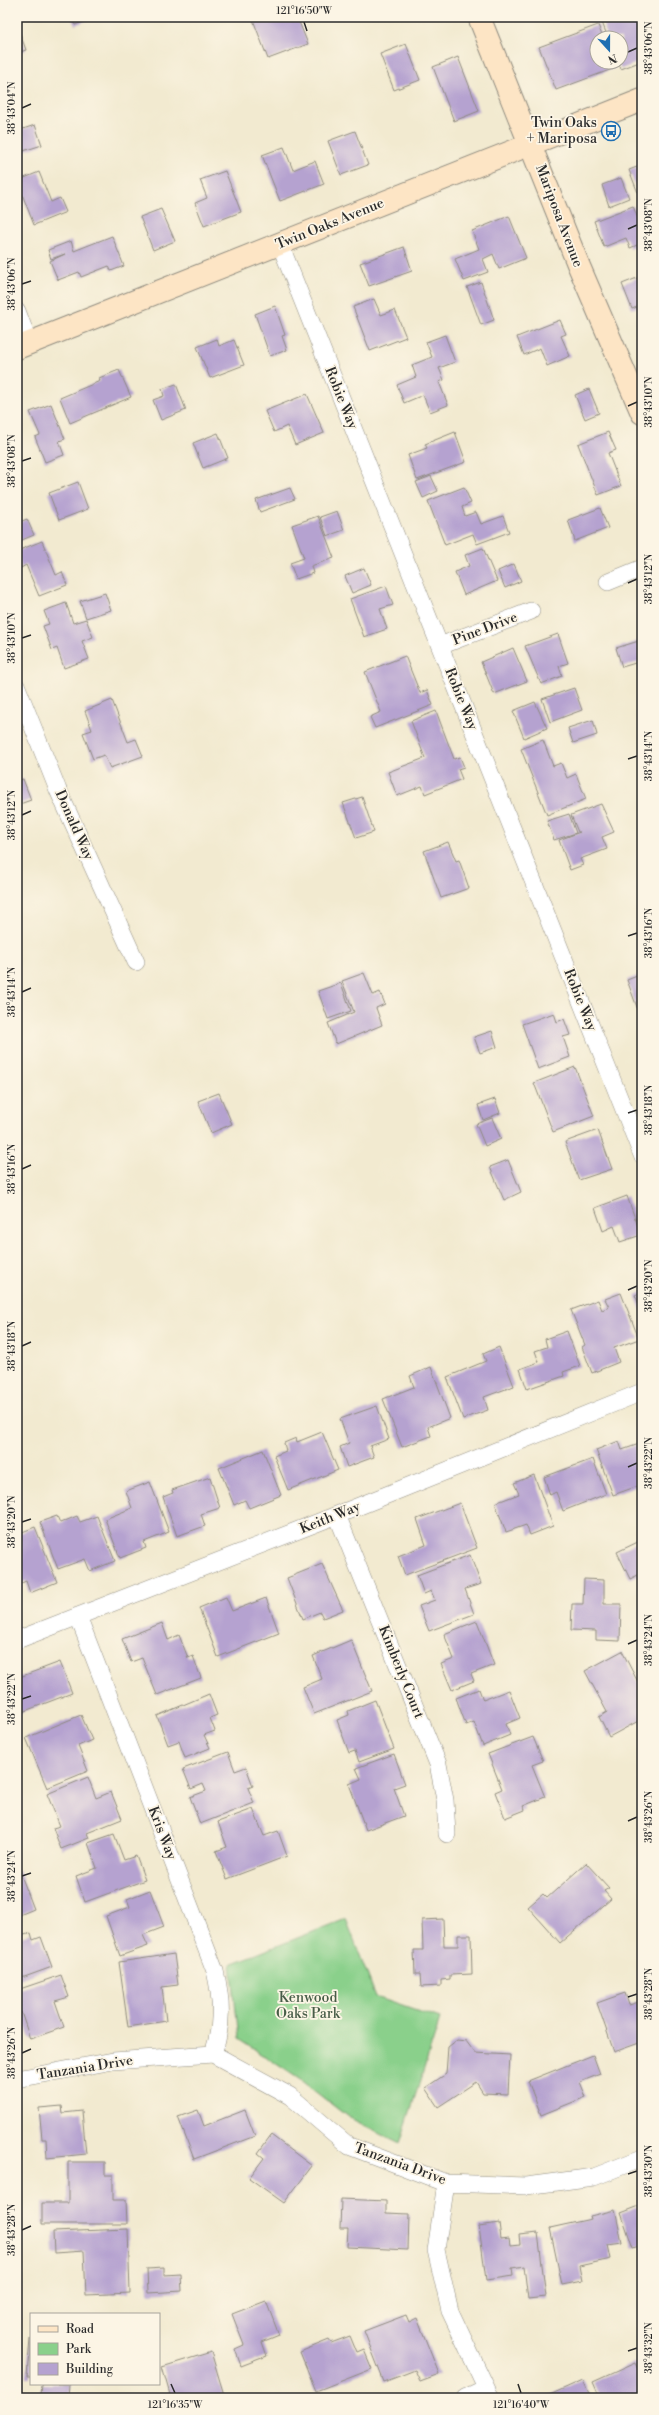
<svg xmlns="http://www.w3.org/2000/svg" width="659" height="2415" font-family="'Libre Bodoni',serif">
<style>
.green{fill:#8ad08b;stroke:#5a7e5b}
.building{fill:#b5a2d0}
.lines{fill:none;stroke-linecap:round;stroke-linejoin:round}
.street-casing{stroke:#8e8a7e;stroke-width:18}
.secondary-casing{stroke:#8e8a7e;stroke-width:24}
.street{stroke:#fff;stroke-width:17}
.secondary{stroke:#fde5c5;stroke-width:22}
.ticks{fill:none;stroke:#2b2b2b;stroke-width:1.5}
.labels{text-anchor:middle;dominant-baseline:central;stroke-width:3.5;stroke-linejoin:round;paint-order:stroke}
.poi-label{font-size:14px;fill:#2b2b2b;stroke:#fcf5e5;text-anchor:end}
.street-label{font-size:14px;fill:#2b2b2b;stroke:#fcf5e5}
.park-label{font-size:14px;fill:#485d48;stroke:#fcf5e5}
.neatline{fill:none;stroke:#2b2b2b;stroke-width:1.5}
.ticks-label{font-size:10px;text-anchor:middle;fill:#2b2b2b}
</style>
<rect width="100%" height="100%" fill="#fcf5e5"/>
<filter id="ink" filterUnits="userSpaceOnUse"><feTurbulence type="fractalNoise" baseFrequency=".025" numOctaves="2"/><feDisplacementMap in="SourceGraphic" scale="8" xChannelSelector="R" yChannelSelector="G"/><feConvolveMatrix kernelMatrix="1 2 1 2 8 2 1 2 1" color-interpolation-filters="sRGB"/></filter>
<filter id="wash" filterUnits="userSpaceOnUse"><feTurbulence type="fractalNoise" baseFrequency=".012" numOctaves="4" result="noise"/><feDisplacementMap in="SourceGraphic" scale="16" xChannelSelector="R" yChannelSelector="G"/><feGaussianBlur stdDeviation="0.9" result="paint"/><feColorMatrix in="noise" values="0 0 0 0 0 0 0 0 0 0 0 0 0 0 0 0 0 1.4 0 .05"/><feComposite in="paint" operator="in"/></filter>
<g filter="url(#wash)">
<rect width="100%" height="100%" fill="#f2ead0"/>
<path class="green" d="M346,1919L376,1997L440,2019L400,2143L348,2117L299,2079L239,2039L231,1964Z"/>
<g id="blocks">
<path class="building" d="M71,17H95L75,25Z
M252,17H297L308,44L268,59Z
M600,17H635L642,34V61L621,69L618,62H621V38H608Z
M17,25L26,50L17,53Z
M598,25L603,38H597V62H612L615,68L556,90L539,47Z
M406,44L420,80L394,90L380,54Z
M458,57L479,111L454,121L433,67Z
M35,125L42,145L17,153V131Z
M355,131L368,165L341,175L328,141Z
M284,147L293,170L315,161L324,184L280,201L262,155Z
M642,165V203L629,170Z
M225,171L241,212L204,226L195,203L207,198L200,180Z
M39,172L51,202L60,198L66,212L34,225L17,181Z
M621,178L629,198L609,206L602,185Z
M633,206L642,229V243L630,248L626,238L604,247L594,221Z
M161,209L175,241L153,250L140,217Z
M509,216L526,258L499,269L493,254L483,259L488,272L464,281L455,259L479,249L472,231Z
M112,236L124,266L111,271L109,266L81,277L79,272L58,280L50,261L65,254L51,259L48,250L71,241L74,251Z
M404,247L412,271L369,286L360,263Z
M642,276V305L632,309L622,284Z
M481,282L494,320L481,325L467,287Z
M374,299L381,315L395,310L406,337L370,351L353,307Z
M275,306L285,335L282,336L287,350L270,356L255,314Z
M560,320L566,334L561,336L570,356L547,366L540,348L524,355L517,337Z
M445,335L455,362L439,368L444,380L439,382L448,405L430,412L423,395L404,403L397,385L416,377L412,365L432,357L426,342Z
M217,339L219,346L234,340L244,365L210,378L197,347Z
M119,370L131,397L70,423L60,398L100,381L99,378Z
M176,384L186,410L161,420L153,400L164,396L162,389Z
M589,389L599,413L585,419L575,395Z
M307,394L324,433L295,445L287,426L274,432L265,411Z
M51,404L65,439L59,441L64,455L45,462L35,437L40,435L30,412Z
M455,432L466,462L417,480L408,455L427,448L425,444Z
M608,432L616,450L608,453L621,486L598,495L578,444Z
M218,433L228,458L203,468L193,443Z
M431,476L438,491L423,498L416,482Z
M78,482L88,509L59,520L49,493Z
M464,487L471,503L462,507L465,516L476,512L481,524L503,516L509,532L477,544L473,534L445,545L428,501Z
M290,488L295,499L260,512L256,500Z
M600,508L608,528L575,541L568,520Z
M337,511L344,530L327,536L320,517Z
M318,516L334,558L311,566L313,573L296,579L290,563L304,558L292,525Z
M27,519L34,535L17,542V523Z
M42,541L56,575L62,572L67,585L39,596L26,565L21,568L17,551Z
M483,548L497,581L464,595L455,572L469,566L465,555Z
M514,564L521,581L505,588L498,571Z
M364,568L371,585L352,593L345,576Z
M386,586L393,605L380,609L387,629L364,637L350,599Z
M105,593L111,610L86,618L80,601Z
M66,603L73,623L86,619L93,637L82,641L89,659L64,668L57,648L52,650L43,626L49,624L44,611Z
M558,634L568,663L559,666L562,676L541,684L525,646Z
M642,640V661L622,667L616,648Z
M513,648L527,681L494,694L481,662Z
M405,656L420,693L427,690L433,705L375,728L370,717L381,712L365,672Z
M574,688L582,710L550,722L542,699Z
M112,700L128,742L136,739L143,756L110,768L104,755L93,759L83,733L92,730L85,711Z
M535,702L547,728L524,738L513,711Z
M436,711L454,759L460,757L464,767L458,769L462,779L425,794L422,786L397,796L388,772L425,758L411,721Z
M593,720L597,735L573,743L568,728Z
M543,740L553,766L561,763L567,778L576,774L586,799L547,815L521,749Z
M23,779L31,800L17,805V781Z
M362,797L374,832L356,838L343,803Z
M601,804L614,832L602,837L607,849L580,859L583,865L570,870L559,840L580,832H578L571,815Z
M569,814L576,833L554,840L547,821Z
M448,842L456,861L459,860L469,888L441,898L424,851Z
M364,973L373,995L380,992L385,1004L376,1008L382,1025L336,1044L328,1023L354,1012L342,981Z
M642,974V1021L627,980Z
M341,983L351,1011L328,1019L318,991Z
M554,1013L557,1022L564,1019L570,1035L563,1037L570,1057L538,1069L522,1024Z
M492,1031L497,1047L480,1053L474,1037Z
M575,1067L594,1116L553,1132L534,1083Z
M219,1093L232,1124L211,1133L198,1101Z
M495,1099L500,1113L483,1120L478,1105Z
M492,1118L501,1139L485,1146L476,1124Z
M598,1130L612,1169L579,1180L565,1142Z
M508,1160L521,1192L504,1200L490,1167Z
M627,1196L641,1235L620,1242L614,1226L603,1231L595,1208Z
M642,1292V1312L635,1295Z
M621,1293L639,1339L614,1348L619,1362L592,1373L582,1347L585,1345L571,1310L598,1300L602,1310L609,1307L605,1299Z
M567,1331L580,1366L563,1372L564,1376L527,1389L520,1369L539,1362L535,1351L547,1347L545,1339Z
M499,1347L514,1386L484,1397L488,1410L463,1419L447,1377L486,1361L483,1354Z
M431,1367L450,1418L428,1427L431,1436L402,1447L383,1399L414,1387L410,1376Z
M377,1406L389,1439L370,1446L374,1457L347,1467L340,1447L349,1443L340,1419Z
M322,1432L338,1470L288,1490L274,1456L286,1451L284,1443L296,1438L297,1442Z
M619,1441L622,1450L642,1443V1497L638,1486L613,1495L596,1450Z
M263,1450L281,1495L249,1508L245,1500L234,1505L219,1468Z
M593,1459L606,1494L563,1511L556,1492L550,1495L544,1477Z
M534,1475L553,1526L530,1535L526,1525L506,1532L495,1503L519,1494L514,1483Z
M210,1477L220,1508L201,1514L205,1526L177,1536L163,1497L173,1493L172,1490Z
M150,1482L169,1532L144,1542L146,1548L120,1558L105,1519L132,1508L126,1491Z
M460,1503L477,1548L405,1575L398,1556L426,1545L417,1519Z
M57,1516L60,1523L77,1516L80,1522L97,1516L115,1561L90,1571L85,1559L58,1569L40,1522Z
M35,1527L57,1582L30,1593L26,1581L17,1585V1534Z
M642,1540V1573L630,1579L617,1552Z
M470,1555L481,1584L465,1589L474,1614L429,1631L419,1606L435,1600L431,1591L424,1594L417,1575Z
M322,1564L343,1610L323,1618L320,1612L303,1619L287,1578Z
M584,1579L604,1580V1604H621L620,1641L596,1640V1631L571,1630L572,1604H583Z
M226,1597L232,1611L266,1598L279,1633L218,1657L199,1608Z
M477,1621L494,1665L471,1674L474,1681L452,1690L441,1664L454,1659L444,1634Z
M162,1623L168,1640L179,1635L188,1658L193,1656L201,1678L157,1695L142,1658L131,1662L122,1639Z
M351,1640L372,1691L314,1714L303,1687L322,1679L313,1656Z
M622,1651L642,1690V1719L609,1737L599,1717L607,1712L585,1671Z
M60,1662L72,1693L17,1714V1678Z
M479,1689L483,1700L509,1690L520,1718L506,1724L510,1735L483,1746L474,1722L466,1725L456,1698Z
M209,1694L217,1715L210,1718L215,1731L204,1735L210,1748L185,1758L179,1741L168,1745L157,1716Z
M375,1700L394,1749L359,1762L355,1751L349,1753L337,1720L349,1715L348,1711Z
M81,1715L92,1740L78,1746L88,1771L47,1788L26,1738Z
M533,1737L543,1761L532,1765L545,1797L523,1806L525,1810L505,1818L495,1792L502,1789L488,1754Z
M228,1752L235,1771L246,1767L253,1786L248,1788L254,1803L200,1824L190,1797L206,1791L203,1784L191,1789L183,1769Z
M394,1754L405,1784L394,1788L404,1816L366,1830L349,1784L361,1779L356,1768Z
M88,1777L96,1798L111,1792L122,1819L87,1833L89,1838L61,1849L53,1828L60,1826L47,1794Z
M253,1809L264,1836L278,1831L287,1856L227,1879L216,1851L227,1847L218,1822Z
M114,1834L124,1860L136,1856L145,1880L85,1902L76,1876L97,1868L88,1843Z
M586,1863L609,1888L604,1891L611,1899L560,1943L528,1907L543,1894L547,1898Z
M19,1870L34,1909L17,1916V1871Z
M150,1890L164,1927L143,1935L148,1946L120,1956L106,1916L130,1907L127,1899Z
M443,1919L444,1946H458V1935H471L472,1974L450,1975V1979L441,1980V1986L421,1987L420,1974H415L414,1950H423L422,1920Z
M31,1933L33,1940L41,1937L52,1967L19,1979L17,1937Z
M174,1954L178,1985L162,1987L166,2021L128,2027L119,1962Z
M61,1975L69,1997L55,2001L64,2027L30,2039L21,2012L17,2013V1990Z
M625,1993L629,2005L642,2001V2042L614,2052L597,2003Z
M457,2040L466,2041L475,2053L510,2055L508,2094L483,2093L476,2082L438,2107L425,2088L446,2074L448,2047Z
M593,2055L600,2074L580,2082L586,2097L541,2115L528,2081Z
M62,2106L63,2113L82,2111L86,2154L47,2158L46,2139H42L39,2108Z
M198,2110L204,2126L245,2110L255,2136L194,2159L178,2117Z
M271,2135L312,2166L284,2203L249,2178L264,2158L258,2153Z
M68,2162H105V2175H113V2200H126L127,2224H42V2203H68Z
M341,2199L386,2201V2213L409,2214L408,2250L347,2247L348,2229H340Z
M642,2205V2245L633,2248L621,2213Z
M615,2210L622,2243L608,2245L611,2259L579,2266L582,2281L562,2285L550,2228L591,2219L590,2216Z
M499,2223L501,2239L509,2238L510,2245L520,2244L519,2235L538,2233L546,2297L528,2299L524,2266L512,2268L513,2276L486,2280L479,2226Z
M128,2229L130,2293L86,2295L84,2251L54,2253L53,2232Z
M164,2268V2275L181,2274L182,2291L148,2293L147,2269Z
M266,2301L279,2335L262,2342L267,2356L241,2366L235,2349L244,2345L232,2314Z
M406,2315L409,2322L417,2318L439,2374L420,2381L415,2370L384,2382L364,2331Z
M350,2336L357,2353L364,2350L372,2369L316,2391L300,2352L329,2340L331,2343Z
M30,2339H31V2377H27Z
M211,2352L225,2398H171L162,2367Z
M635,2363L642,2378V2398H600L593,2382Z
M583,2380L591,2398H543Z
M41,2384H69L68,2397L40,2395Z"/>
</g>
</g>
<g filter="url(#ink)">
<use href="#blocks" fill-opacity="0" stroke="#8e8a7e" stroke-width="1"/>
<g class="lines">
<g class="street-casing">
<path id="street" d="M280,244L642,1155
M17,311L29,343
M608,582L642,568
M440,646L531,611
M17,687L58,790L136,962
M337,1515L438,1764L445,1800L447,1834
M78,1616L215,1971C222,2000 223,2025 213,2054
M17,1640L337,1515L642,1392
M17,2079L113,2061L213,2054L290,2096L349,2146L446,2183L526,2186L594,2177L642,2158
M446,2183L436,2250L450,2311L491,2398
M465,2398L486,2388"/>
</g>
<g class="secondary-casing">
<path id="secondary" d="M479,17L578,264L642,413
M17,348L642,100"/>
</g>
<use href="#street" class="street"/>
<use href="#secondary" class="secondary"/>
</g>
</g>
<path class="ticks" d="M304,22L307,31M628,52L637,48M22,108L31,104M628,229L637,225M22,284L31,281M628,406L637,402M22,461L31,458M628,583L637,579M22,638L31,635M628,759L637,756M22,815L31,811M628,936L637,933M22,992L31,988M628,1113L637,1110M22,1169L31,1165M628,1290L637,1286M22,1346L31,1342M628,1467L637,1463M22,1522L31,1519M628,1644L637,1640M22,1699L31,1696M628,1821L637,1817M22,1876L31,1873M628,1997L637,1994M22,2053L31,2049M628,2174L637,2171M22,2230L31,2226M628,2351L637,2348M171,2384L175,2393M518,2384L521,2393"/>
<defs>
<g id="bus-ring" transform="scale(1)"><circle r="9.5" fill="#fcf5e5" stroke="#1f6fb2" stroke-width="1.5"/><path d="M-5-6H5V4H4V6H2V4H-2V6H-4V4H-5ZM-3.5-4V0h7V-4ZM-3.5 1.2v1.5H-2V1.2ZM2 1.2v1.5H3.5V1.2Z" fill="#1f6fb2"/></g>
</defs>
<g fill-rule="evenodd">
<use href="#bus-ring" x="611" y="131"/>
</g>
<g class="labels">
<g class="poi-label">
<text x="597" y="123">Twin Oaks<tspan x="597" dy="16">+ Mariposa</tspan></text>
</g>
<g class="street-label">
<text transform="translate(559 216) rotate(69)">Mariposa Avenue</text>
<text transform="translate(330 224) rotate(-22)">Twin Oaks Avenue</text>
<text transform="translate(341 398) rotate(68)">Robie Way</text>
<text transform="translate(485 629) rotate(-21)">Pine Drive</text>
<text transform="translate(461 699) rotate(68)">Robie Way</text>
<text transform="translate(74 825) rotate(66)">Donald Way</text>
<text transform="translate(580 1000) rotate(68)">Robie Way</text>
<text transform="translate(330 1518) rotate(-22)">Keith Way</text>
<text transform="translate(401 1672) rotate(68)">Kimberly Court</text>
<text transform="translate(162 1833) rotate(69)">Kris Way</text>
<text transform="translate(85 2068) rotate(-9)">Tanzania Drive</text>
<text transform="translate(400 2164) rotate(20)">Tanzania Drive</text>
</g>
<g class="park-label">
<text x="308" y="1998">Kenwood<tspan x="308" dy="16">Oaks Park</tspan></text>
</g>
</g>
<rect width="659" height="2415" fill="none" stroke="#fcf5e5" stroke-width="44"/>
<rect x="30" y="2313" width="130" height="72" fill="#fcf5e5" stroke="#a8a49b"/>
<rect x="38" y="2326" width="20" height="6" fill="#fde5c5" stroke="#a8a49b"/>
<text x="66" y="2333" font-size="12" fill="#2b2b2b">Road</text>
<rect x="38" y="2343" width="20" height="12" fill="#8ad08b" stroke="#a8a49b"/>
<text x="66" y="2353" font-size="12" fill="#2b2b2b">Park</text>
<rect x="38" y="2363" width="20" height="12" fill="#b5a2d0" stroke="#a8a49b"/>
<text x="66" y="2373" font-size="12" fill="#2b2b2b">Building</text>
<g transform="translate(609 50) rotate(159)"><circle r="19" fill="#fcf5e5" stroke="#a8a49b"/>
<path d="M0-3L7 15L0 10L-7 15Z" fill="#1f6fb2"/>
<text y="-6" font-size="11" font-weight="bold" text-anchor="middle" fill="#2b2b2b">N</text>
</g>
<rect x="22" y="22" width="615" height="2371" class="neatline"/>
<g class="ticks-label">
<text x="304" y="14">121°16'50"W</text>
<text transform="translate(648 48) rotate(-90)" y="4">38°43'06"N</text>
<text transform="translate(11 108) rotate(-90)" y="4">38°43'04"N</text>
<text transform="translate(648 225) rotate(-90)" y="4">38°43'08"N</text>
<text transform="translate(11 284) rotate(-90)" y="4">38°43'06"N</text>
<text transform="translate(648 402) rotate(-90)" y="4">38°43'10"N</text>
<text transform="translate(11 461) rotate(-90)" y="4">38°43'08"N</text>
<text transform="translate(648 579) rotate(-90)" y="4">38°43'12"N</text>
<text transform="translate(11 638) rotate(-90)" y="4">38°43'10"N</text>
<text transform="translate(648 756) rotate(-90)" y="4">38°43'14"N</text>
<text transform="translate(11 815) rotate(-90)" y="4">38°43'12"N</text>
<text transform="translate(648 933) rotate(-90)" y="4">38°43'16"N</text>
<text transform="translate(11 992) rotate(-90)" y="4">38°43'14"N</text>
<text transform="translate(648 1110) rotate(-90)" y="4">38°43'18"N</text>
<text transform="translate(11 1169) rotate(-90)" y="4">38°43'16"N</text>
<text transform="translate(648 1286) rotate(-90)" y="4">38°43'20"N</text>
<text transform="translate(11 1346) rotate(-90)" y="4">38°43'18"N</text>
<text transform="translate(648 1463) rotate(-90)" y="4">38°43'22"N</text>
<text transform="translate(11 1522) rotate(-90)" y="4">38°43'20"N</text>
<text transform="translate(648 1640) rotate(-90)" y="4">38°43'24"N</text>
<text transform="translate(11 1699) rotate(-90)" y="4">38°43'22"N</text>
<text transform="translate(648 1817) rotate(-90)" y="4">38°43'26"N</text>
<text transform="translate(11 1876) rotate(-90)" y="4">38°43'24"N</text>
<text transform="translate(648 1994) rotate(-90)" y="4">38°43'28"N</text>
<text transform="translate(11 2053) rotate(-90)" y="4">38°43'26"N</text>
<text transform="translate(648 2171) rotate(-90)" y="4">38°43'30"N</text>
<text transform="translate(11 2230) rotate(-90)" y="4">38°43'28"N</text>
<text transform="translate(648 2348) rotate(-90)" y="4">38°43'32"N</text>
<text x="175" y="2408">121°16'35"W</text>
<text x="521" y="2408">121°16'40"W</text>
</g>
</svg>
